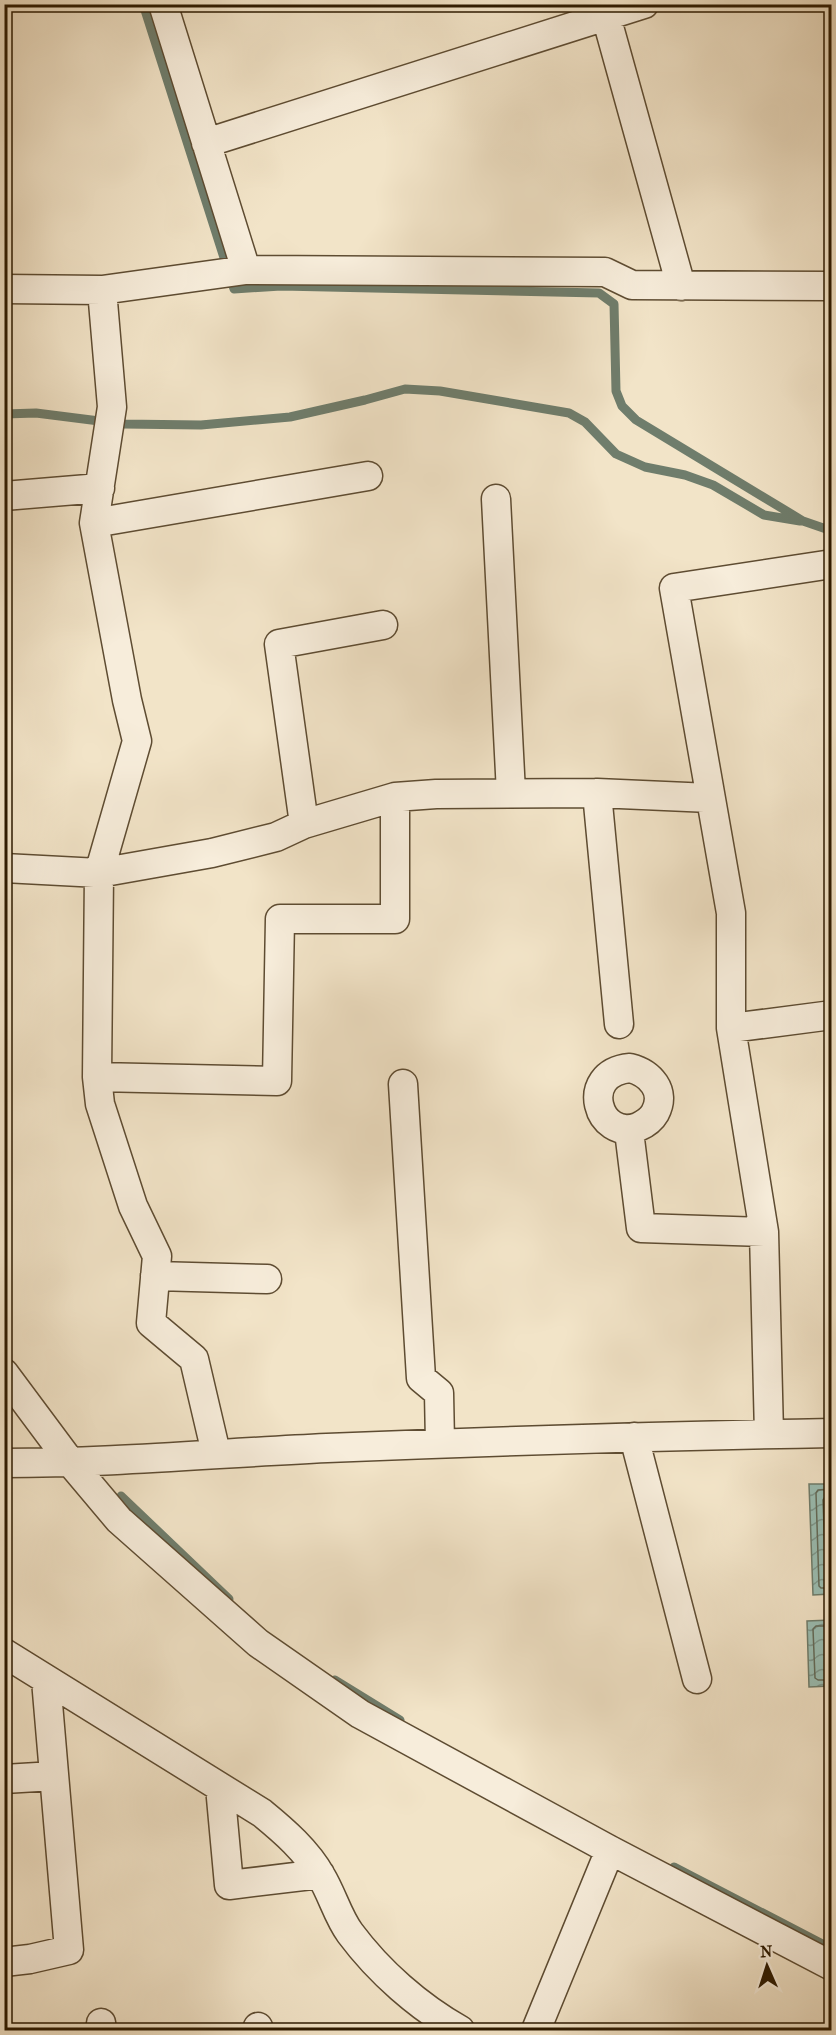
<svg xmlns="http://www.w3.org/2000/svg" width="836" height="2035" font-family="'IM FELL French Canon',serif">
<style>
.water{fill:url(#water-waves);stroke:#6f7d6c;stroke-width:1.5}
.lines{fill:none;stroke-linecap:round;stroke-linejoin:round}
.shore{stroke:#646c5a;stroke-width:1.5}
.stream{stroke:#6f7d6c;stroke-width:9}
.minor-casing{stroke:#5e4c32;stroke-width:31}
.minor{stroke:#f7eddb;stroke-width:28}
</style>
<defs>
<pattern id="water-waves" width="16" height="10" patternUnits="userSpaceOnUse" patternTransform="scale(1.5)"><rect width="16" height="10" fill="#9bbfb4"/><path d="M0 5q4-4 8 0t8 0" fill="none" stroke="#7f9a90"/></pattern>
</defs>
<rect width="100%" height="100%" fill="#f2e4c8"/>
<filter id="stains"><feTurbulence type="fractalNoise" baseFrequency=".00333" numOctaves="4"/><feColorMatrix values="0 0 0 0 .2 0 0 0 0 .09 0 0 0 0 .02 0 0 0 .5 -.17"/></filter>
<radialGradient id="worn" r=".72"><stop offset=".6" stop-color="#630" stop-opacity="0"/><stop offset="1" stop-color="#630" stop-opacity=".3"/></radialGradient>
<path class="water" d="M809,1484H831V1594L813,1595Z
M831,1620V1686L809,1687L807,1621Z"/>
<g class="lines">
<path class="shore" d="M832,1489L818,1490L816,1493L819,1586L821,1588H832
M832,1497H825L823,1500L826,1578L832,1581
M832,1626H816L813,1629L815,1678L818,1680H832"/>
<path class="stream" d="M143,4L234,289L281,286L599,293L614,304L616,391L622,406L636,420L803,521L832,531
M4,414L36,413L123,424L201,425L290,417L365,400L405,389L440,391L569,413L585,422L616,454L645,467L685,475L713,485L764,515L800,521
M121,1496L229,1599
M335,1680L400,1720
M674,1867L832,1949"/>
<g class="minor-casing">
<path id="minor" d="M163,4L246,270
M600,4L606,16L681,286
M206,143L644,4
M4,289L102,290L246,270L605,272L632,285L832,286
M102,290L112,407L94,523L127,700L137,741L99,873L97,1077L100,1104L133,1206L157,1256L151,1323L194,1359L216,1453
M4,496L100,488
M496,499L511,793
M94,523L368,476
M597,793L619,1024
M304,824L279,644L383,625
M4,868L99,873L212,853L276,837L304,824L395,797L436,794L597,793L710,798
M731,1028L832,1015
M630,1068C650,1073 667,1091 655,1113C651,1120 645,1124 638,1127C598,1142 577,1073 630,1068Z
M97,1077L277,1081L280,919H395V797
M403,1084L421,1378L439,1393L440,1443
M629,1131L641,1228L764,1232
M155,1276L267,1279
M4,1373L71,1463L119,1520L258,1643L360,1714L610,1850L832,1966
M769,1434L764,1232L731,1028V913L674,588L832,564
M634,1437L697,1679
M4,1463C112,1463 219,1453 327,1448C495,1441 663,1436 832,1433
M4,1653L262,1813C284,1831 307,1851 321,1876C332,1894 338,1917 350,1933C379,1972 419,2007 460,2030
M4,1779L54,1776
M220,1787L229,1885L320,1874
M4,1962L30,1959L69,1950L46,1680
M101,2023L102,2030
M258,2027V2030
M536,2030L610,1850"/>
</g>
<use href="#minor" class="minor"/>
</g>
<rect width="836" height="2035" fill="none" stroke="#f2e4c8" stroke-width="24"/>
<rect x="6" y="6" width="824" height="2023" fill="none" stroke="#2d1a00" stroke-width="3"/>
<rect x="12" y="12" width="812" height="2011" fill="none" stroke="#2d1a00" stroke-width="1.5"/>
<g transform="translate(767 1966) rotate(357)" stroke="#f7eddb" stroke-width="4.5" paint-order="stroke">
<path d="M0-4.5L10 22L0 15L-10 22Z" fill="#2d1a00"/>
<text y="-9" font-size="16" font-weight="bold" text-anchor="middle" fill="#2d1a00">N</text>
</g>
<rect width="100%" height="100%" filter="url(#stains)"/>
<rect width="100%" height="100%" fill="url(#worn)"/>
</svg>
